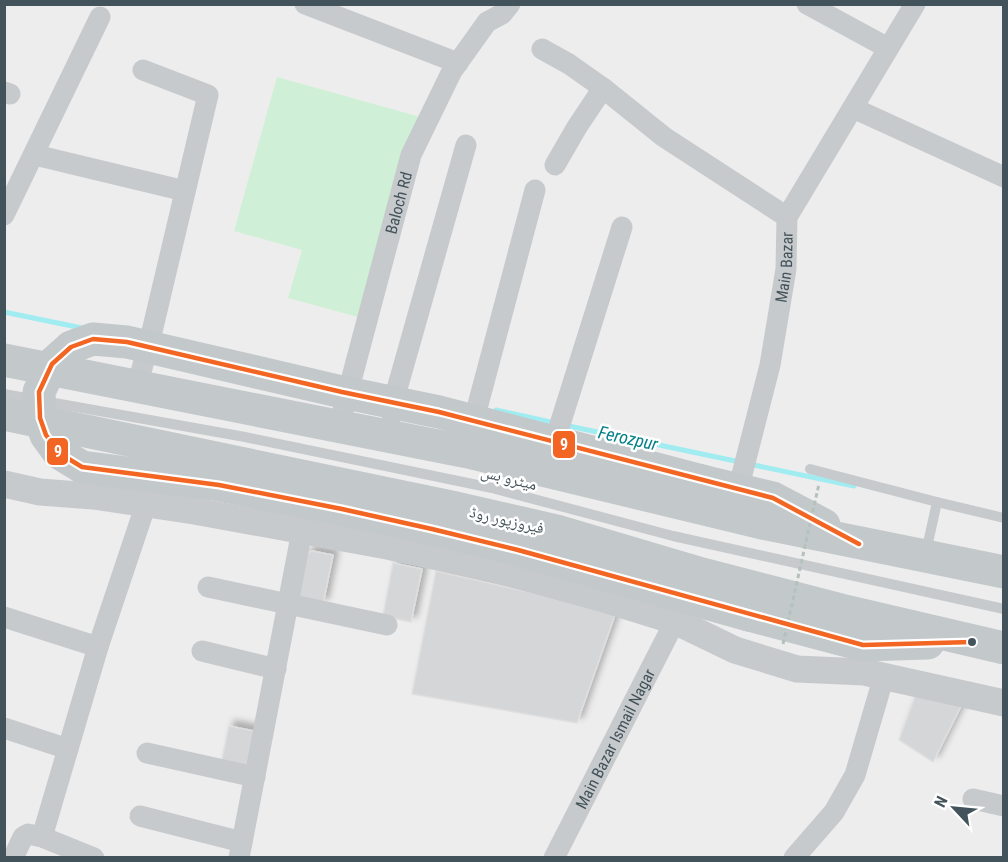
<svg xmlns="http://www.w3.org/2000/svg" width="1008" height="862" font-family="'Roboto Condensed','Noto Naskh Arabic',sans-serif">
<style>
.green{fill:#cff0d6}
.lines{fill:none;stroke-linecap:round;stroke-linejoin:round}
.stream{stroke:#a0ecf1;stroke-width:5}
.building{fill:#d5d6d7;stroke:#dfdfe0;stroke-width:1.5;filter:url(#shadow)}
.service{stroke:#c7cacc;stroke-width:10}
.minor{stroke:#c7cacc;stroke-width:21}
.tertiary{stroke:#c7cacc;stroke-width:27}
.primary{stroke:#c3c8cb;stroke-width:33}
.path-bridge{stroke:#b4c2bc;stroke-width:3;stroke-dasharray:4.5 3;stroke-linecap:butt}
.primary-bridge{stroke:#c3c8cb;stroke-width:33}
.bus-1-casing{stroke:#fff;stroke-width:9}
.bus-1{stroke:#f26522;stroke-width:4.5}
.bus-dot{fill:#43535b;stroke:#fff;stroke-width:2}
.labels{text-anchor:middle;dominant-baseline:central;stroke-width:5;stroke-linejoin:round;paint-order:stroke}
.street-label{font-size:16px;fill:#43535b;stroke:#fff}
.water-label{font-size:18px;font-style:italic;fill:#058288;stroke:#fff}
.line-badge{stroke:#fff;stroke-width:2}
.badge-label{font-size:16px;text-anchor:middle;font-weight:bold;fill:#fff}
</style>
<defs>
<filter id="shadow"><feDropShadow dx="5.5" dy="-5.5" stdDeviation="3" flood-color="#0004"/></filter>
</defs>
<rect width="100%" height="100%" fill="#eeeded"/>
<path class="green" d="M277,77L424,118L358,317L288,298L302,250L234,231Z"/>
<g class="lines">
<path class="stream" d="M4,312L82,328
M496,410L555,423
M564,425L740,462
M749,464L854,486"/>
</g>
<path class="building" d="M312,551L333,555L323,604L297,599L306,555Z
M393,563L422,569L411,622L383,616Z
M436,571L616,612L577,723L412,694Z
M917,691L963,702L933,762L899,740Z
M229,726L254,731L246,769L221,764Z"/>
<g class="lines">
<path class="service" d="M4,394L245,437L492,488L673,536L1004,609
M810,469L937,502L1004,518
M926,552L937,502"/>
<g class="minor">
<path d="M305,4L458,63"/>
<path d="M807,4L888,48"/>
<path d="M542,49L569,64L603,88L664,137L787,217"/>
<path d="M4,92L10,94"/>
<path d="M853,108L1004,177"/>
<path d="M35,155L185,191"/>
<path d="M555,165L577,127L603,88"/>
<path d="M4,215L100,17"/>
<path d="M137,386L150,340L208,95L143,70"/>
<path d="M392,415L397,389L466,145"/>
<path id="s1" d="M339,426L411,155L452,71L487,22L502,14L510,4"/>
<path d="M471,431L535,190"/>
<path d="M551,453L622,227"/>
<path id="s2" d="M738,490L770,365L786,269L787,217L915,4"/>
<path d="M208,587L387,625"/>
<path d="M4,617L98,647"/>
<path d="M202,651L276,669"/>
<path d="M4,728L68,749"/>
<path d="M147,753L255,777"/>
<path d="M973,799L1004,806"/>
<path d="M140,816L242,842"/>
<path d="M42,837L98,647L146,504"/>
<path d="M13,858L23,837L28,834L42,837L94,858"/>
<path d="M239,858L302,531"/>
<path id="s3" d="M554,858L675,621"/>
<path d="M794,858L834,812L855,775L884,676"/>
</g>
<path class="tertiary" d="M4,484L40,492L93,496L194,511L387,546L494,569L604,599L675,621L735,650L797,669L864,672L1004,703"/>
<path class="primary" d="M4,360L468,452L762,523L1004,572
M4,414L451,507L557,531L702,574L841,610L1004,648
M702,481L773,498L824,525
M749,615L863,645L928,643"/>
<path class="path-bridge" d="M783,644L819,484"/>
<path class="primary-bridge" d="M702,481L439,412L342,392L127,342L93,339L71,347L52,364L39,392L40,418L46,435L59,453L82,467L219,485L342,509L432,529L518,550L749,615"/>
<g class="bus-1-casing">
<path id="bus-1" d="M859,544L773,498L439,412L342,392L127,342L93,339L71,347L52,364L39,392L40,418L46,435L59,453L82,467L219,485L342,509L432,529L518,550L863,645L972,642"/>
</g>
<use href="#bus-1" class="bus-1"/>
</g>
<circle class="bus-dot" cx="972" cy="642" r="5"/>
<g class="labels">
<g class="street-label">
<text stroke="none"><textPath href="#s1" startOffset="231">Baloch Rd</textPath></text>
<text stroke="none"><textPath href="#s2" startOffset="228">Main Bazar</textPath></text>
<text transform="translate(509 478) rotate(14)">میٹرو بس</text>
<text transform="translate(507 520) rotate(13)">فیروزپور روڈ</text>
<text stroke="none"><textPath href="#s3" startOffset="134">Main Bazar Ismail Nagar</textPath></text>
</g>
<g class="water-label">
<text transform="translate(628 438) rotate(12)">Ferozpur</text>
</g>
</g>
<g class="line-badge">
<rect x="552" y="430" width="24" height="29" rx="6" fill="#f26522"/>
<rect x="46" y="437" width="23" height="29" rx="6" fill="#f26522"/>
</g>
<g class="badge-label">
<text x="564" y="450">9</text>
<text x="58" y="457">9</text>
</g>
<rect width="1008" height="862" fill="none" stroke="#43535b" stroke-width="12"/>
<g transform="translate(954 808) rotate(296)" stroke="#ffffff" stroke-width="4.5" paint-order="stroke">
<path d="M0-4.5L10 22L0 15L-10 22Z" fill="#43535b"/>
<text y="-9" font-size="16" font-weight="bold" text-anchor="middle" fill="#43535b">N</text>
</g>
</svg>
